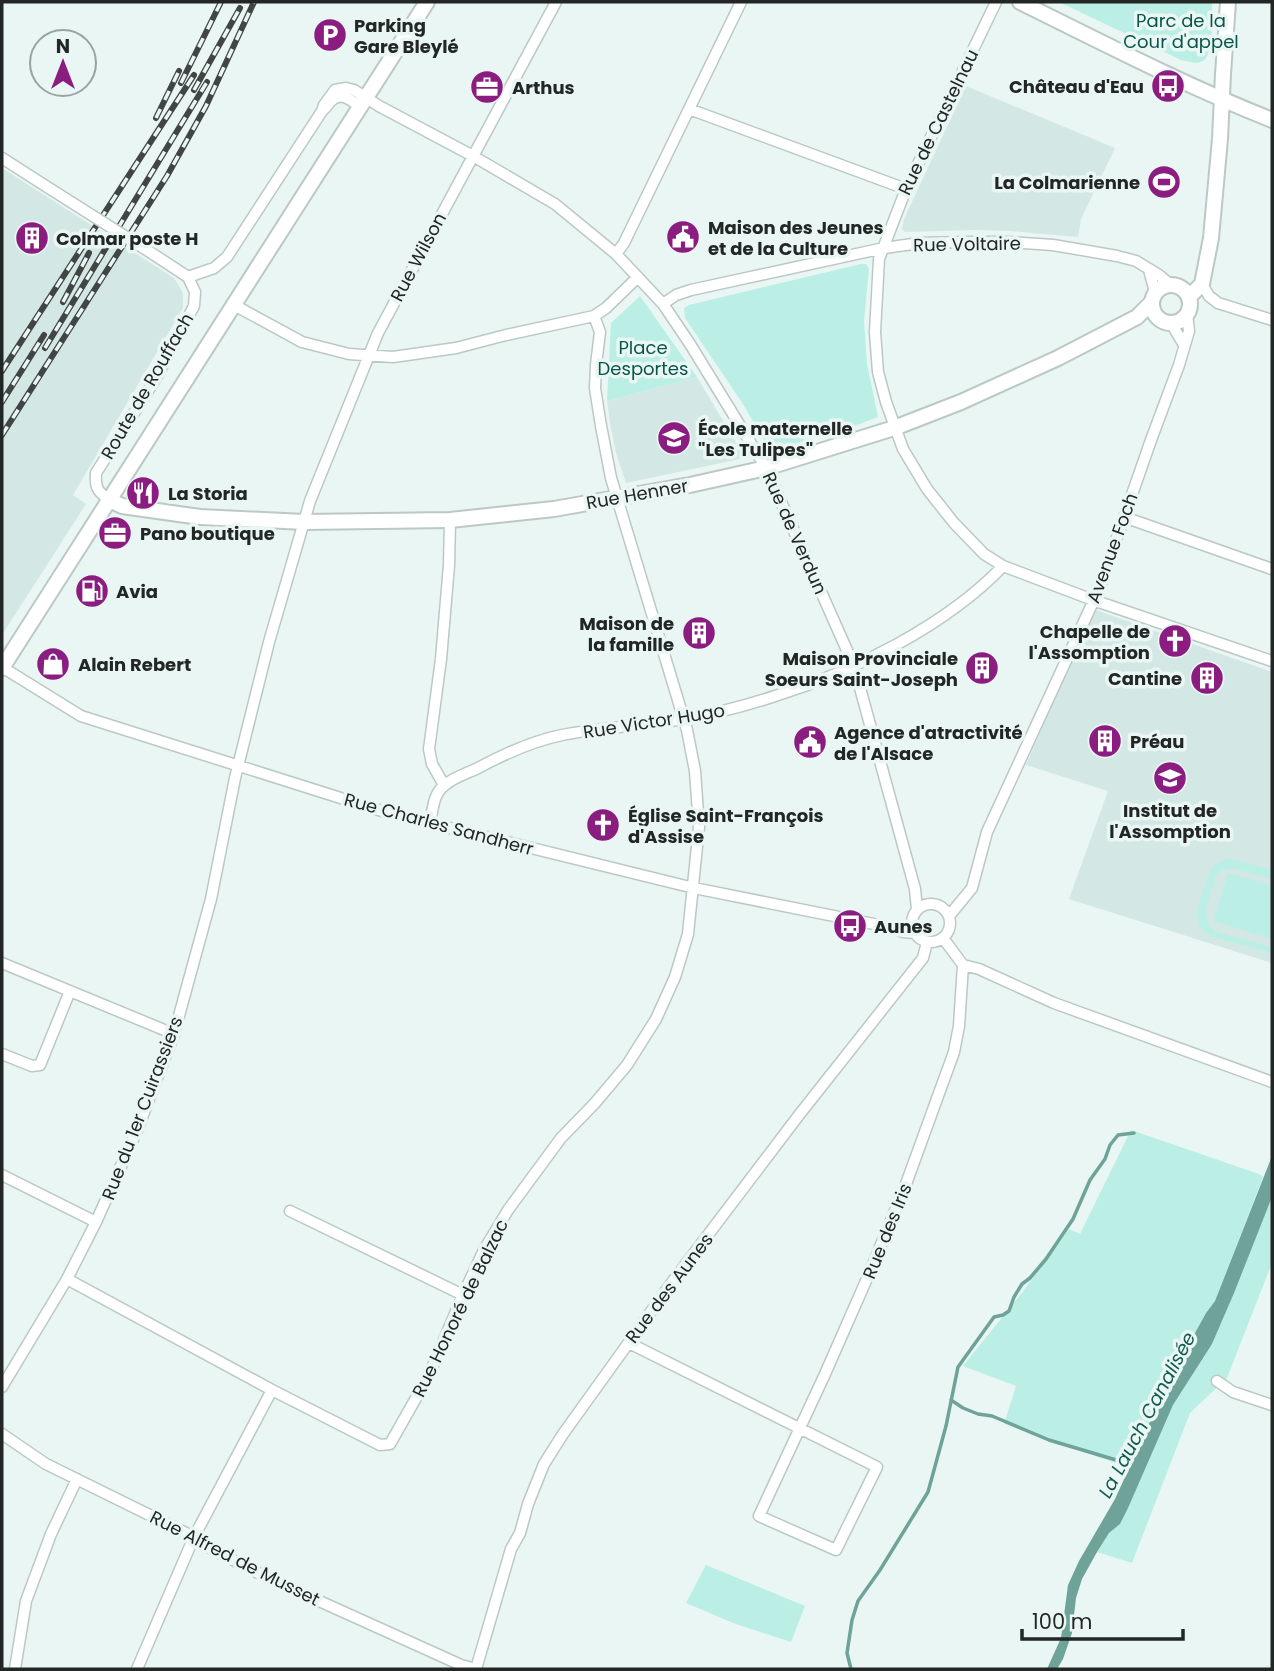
<svg xmlns="http://www.w3.org/2000/svg" width="1274" height="1671" font-family="Poppins,sans-serif">
<style>
.built{fill:#d3e8e4}
.green{fill:#bbefe5}
.water{fill:#6fa399}
.lines{fill:none;stroke-linecap:round;stroke-linejoin:round}
.stream{stroke:#6fa399;stroke-width:3.5}
.street-casing{stroke:#bcc8c5;stroke-width:13}
.secondary-casing{stroke:#bcc8c5;stroke-width:18}
.street{stroke:#fff;stroke-width:10}
.secondary{stroke:#fff;stroke-width:14}
.rail-casing{stroke:#414645;stroke-width:6}
.rail{stroke:#e9f6f3;stroke-width:3.5;stroke-dasharray:10;stroke-linecap:butt}
.street-bridge-casing{stroke:#bcc8c5;stroke-width:13;stroke-linecap:butt}
.street-bridge{stroke:#fff;stroke-width:10}
.labels{text-anchor:middle;dominant-baseline:central;stroke-width:7;stroke-linejoin:round;paint-order:stroke}
.park-label{font-size:18px;fill:#08554c;stroke:#e9f6f3}
.poi-label{font-size:18px;font-weight:bold;fill:#222625;stroke:#e9f6f3;text-anchor:start}
.street-label{font-size:18px;fill:#222625;stroke:#e9f6f3}
.water-label{font-size:19px;font-style:italic;fill:#125b51;stroke:#e9f6f3}
</style>
<rect width="100%" height="100%" fill="#e9f6f3"/>
<path class="built" d="M966,86L1115,148L1081,219L1078,237L1011,231L974,230L905,232L902,229L904,219Z
M2,168L174,278L183,293V308L73,495L86,504L2,635Z
M697,377L744,456L740,459L626,483L616,453L610,423L607,401Z
M1093,609L1272,672V963L1069,899L1108,791L1026,765Z"/>
<path class="green" d="M1059,2H1212C1212,14 1214,54 1203,61C1197,65 1187,61 1181,60Z
M861,264H866L869,269L864,321L867,364L878,417L854,426L770,451L743,404L685,318L684,308L689,305Z
M640,296L697,377L607,401L611,323Z
M1226,859H1232L1272,870V879L1232,868L1222,870L1216,875L1205,913L1209,926L1217,932L1272,947V953L1210,936L1202,929L1199,925L1197,910L1210,871L1214,865Z
M1228,873L1272,885V939L1214,921Z
M1131,1130L1259,1174L1263,1177L1215,1301L1206,1313L1168,1382L1130,1468L1004,1424L1016,1386L963,1366L1024,1290L1069,1229L1080,1234Z
M1272,1197V1263L1227,1378L1190,1413L1132,1563L1097,1552L1109,1533L1120,1524L1173,1405L1212,1344Z
M706,1565L805,1606L791,1642L733,1623L686,1603Z"/>
<path class="water" d="M1272,1156V1197L1234,1293L1212,1344L1173,1405L1128,1508L1120,1524L1109,1533L1097,1552L1082,1579L1076,1598L1072,1633L1063,1659L1057,1669H1047L1061,1638L1068,1585L1079,1561L1115,1499L1168,1382L1206,1313L1215,1301Z"/>
<g class="lines">
<path class="stream" d="M951,1400L963,1408L978,1414L992,1416L1049,1440L1133,1465
M851,1669L847,1653L852,1620L858,1601L880,1570L928,1492L946,1426L958,1367L994,1317L1003,1315L1009,1311L1014,1297L1022,1284L1030,1278L1046,1259L1073,1219L1090,1180L1105,1159L1110,1145L1118,1135L1134,1133"/>
<g class="street-casing">
<path id="street" d="M996,2L906,189L879,259L875,332L878,372L886,402L903,449L927,489L954,523L984,554L1003,566L1093,600L1272,661
M689,109L906,189
M322,111L324,105L335,90L346,88L354,90L379,106L473,156L555,204L616,254L663,304L690,344L766,468L854,666L915,889L917,909
M2,158L52,190
M616,254L624,243L741,2
M1149,270L1155,292
M188,277L214,268L227,257L322,111C326,108 328,104 331,101C341,91 351,100 360,107
M1202,284L1209,296L1218,303L1272,320
M663,304L676,295L691,290L884,248L920,243L964,242H1008L1053,245L1117,256L1136,261L1159,275L1171,285
M234,305L302,342L349,354L393,357L456,348L506,335L594,316
M1171,323L1184,345
M108,499C97,491 95,487 96,473L156,378L194,306L195,292L188,277L153,254
M1124,517L1272,569
M2,667L81,716L385,812L694,888L894,928L903,932L915,933
M444,785L432,764L429,749L441,659L449,565L450,520
M430,823C433,810 433,793 445,785C454,777 468,773 478,768C504,754 533,741 562,735C601,727 643,726 683,719C714,714 745,706 775,696C853,672 947,625 1003,566
M912 923a19 19 0 1 1 38 0a19 19 0 1 1-38 0Z
M949,916L972,888L987,832L1099,589L1151,440L1179,365L1189,331L1187,314
M2,963L174,1034
M963,965L979,969L1054,1003L1272,1082
M2,1054L32,1066L40,1065L70,991
M2,1175L96,1222
M290,1211L463,1295
M67,1279L272,1390L380,1445L390,1444L429,1375L463,1295L484,1250L508,1210L561,1138L595,1103L627,1065L656,1019L675,977L688,934L699,827L695,771L687,730L611,478L601,426L595,388L596,365L600,332L594,316L606,308L638,277
M629,1343L877,1467L836,1550L759,1516L825,1374L869,1274L906,1184L954,1052L959,1026L963,965L943,938
M1217,1381L1233,1392L1272,1405
M2,1387L67,1279L96,1222L138,1128L174,1034L211,899L235,778L269,642L310,501L378,333L556,2
M2,1434L46,1464L194,1537L212,1549L266,1577L461,1665L476,1669L511,1549L520,1533L528,1504L544,1464L563,1434L673,1281L799,1115L923,958L927,942
M15,1669L26,1601L51,1534L77,1479
M137,1669L194,1537L272,1390"/>
</g>
<g class="secondary-casing">
<path id="secondary" d="M1020,2C1103,43 1186,86 1272,120
M1152 304a19 19 0 1 1 38 0a19 19 0 1 1-38 0Z
M1189,297L1202,284L1211,238L1220,139L1223,74L1228,2
M108,499L122,506L200,517L304,522L450,520L554,509L690,485L766,468L894,428L961,402L1058,358L1137,317L1152,302
M2,668L427,2"/>
</g>
<use href="#street" class="street"/>
<use href="#secondary" class="secondary"/>
<g class="rail-casing">
<path id="rail" d="M181,83L221,2
M194,90L240,8
M156,118L179,71
M63,302L89,253
M45,348L207,82
M2,371L194,75
M2,402L44,335
M2,435L167,176L206,106L254,2"/>
</g>
<use href="#rail" class="rail"/>
<g class="street-bridge-casing">
<path id="street-bridge" d="M52,190L153,254"/>
</g>
<use href="#street-bridge" class="street-bridge"/>
</g>
<defs>
<g id="parking-disc" transform="scale(1.75)"><circle r="9.5" fill="#8b1d81" stroke="#e9f6f3"/><path d="M-3.5-5.5H1a3.5 3.5 0 0 1 0 7H-1V5.5H-3.5ZM-1-3.4V-.6H.8a1.4 1.4 0 0 0 0-2.8Z" fill="#fff"/></g>
<g id="bus-disc" transform="scale(1.75)"><circle r="9.5" fill="#8b1d81" stroke="#e9f6f3"/><path d="M-5-6H5V4H4V6H2V4H-2V6H-4V4H-5ZM-3.5-4V0h7V-4ZM-3.5 1.2v1.5H-2V1.2ZM2 1.2v1.5H3.5V1.2Z" fill="#fff"/></g>
<g id="office-disc" transform="scale(1.75)"><circle r="9.5" fill="#8b1d81" stroke="#e9f6f3"/><path d="M-6-3h4V-5.5h4V-3h4V5H-6ZM-1-4.5V-3h2v-1.5ZM-6 0V1H6V0Z" fill="#fff"/></g>
<g id="stadium-disc" transform="scale(1.75)"><circle r="9.5" fill="#8b1d81" stroke="#e9f6f3"/><path d="M0-5a6.5 5 0 1 0 0 10a6.5 5 0 1 0 0-10ZM-3.5-1.8h7v3.6h-7Z" fill="#fff"/></g>
<g id="civic-disc" transform="scale(1.75)"><circle r="9.5" fill="#8b1d81" stroke="#e9f6f3"/><path d="M-.6-6.5H3V-4.5H.6V-3L4-1V1h2V6H-6V1h2V-1L-.6-3ZM-1.2 2.5V6h2.4V2.5Z" fill="#fff"/></g>
<g id="building-disc" transform="scale(1.75)"><circle r="9.5" fill="#8b1d81" stroke="#e9f6f3"/><path d="M-4-6H4V6H1V3H-1V6H-4ZM-2.5-4.3h1.7v1.8h-1.7ZM.8-4.3h1.7v1.8H.8ZM-2.5-1h1.7V.8h-1.7ZM.8-1h1.7V.8H.8Z" fill="#fff"/></g>
<g id="school-disc" transform="scale(1.75)"><circle r="9.5" fill="#8b1d81" stroke="#e9f6f3"/><path d="M0-5L7-2L0 1L-7-2ZM-4 1L0 2.5L4 1V4Q0 6-4 4Z" fill="#fff"/></g>
<g id="restaurant-disc" transform="scale(1.75)"><circle r="9.5" fill="#8b1d81" stroke="#e9f6f3"/><path d="M-5-6h1v4h1v-4h1v4h1v-4h1v5L-1.5 .5V6h-2V.5L-5-1ZM5-6V6H3V1.5H1.5Q1.5-4 5-6Z" fill="#fff"/></g>
<g id="fuel-disc" transform="scale(1.75)"><circle r="9.5" fill="#8b1d81" stroke="#e9f6f3"/><path d="M-5.5-6h7V0h2V4h1.3V-2.5L3-4.5l.8-.8L6-3V5H2.5V1h-1V6h-7ZM-4.2-4.7v3.2H.2V-4.7Z" fill="#fff"/></g>
<g id="church-disc" transform="scale(1.75)"><circle r="9.5" fill="#8b1d81" stroke="#e9f6f3"/><path d="M-1.2-6h2.4v3.5h3.3v2.4h-3.3V6h-2.4V-.1h-3.3v-2.4h3.3Z" fill="#fff"/></g>
<g id="shop-disc" transform="scale(1.75)"><circle r="9.5" fill="#8b1d81" stroke="#e9f6f3"/><path d="M-5-2.5h2.3a2.7 3.5 0 0 1 5.4 0H5L5.5 6h-11ZM-1.5-2.5h3a1.5 2.3 0 0 0-3 0Z" fill="#fff"/></g>
</defs>
<g fill-rule="evenodd">
<use href="#parking-disc" x="330" y="35"/>
<use href="#bus-disc" x="1168" y="86"/>
<use href="#office-disc" x="487" y="87"/>
<use href="#stadium-disc" x="1164" y="182"/>
<use href="#civic-disc" x="683" y="237"/>
<use href="#building-disc" x="32" y="238"/>
<use href="#school-disc" x="674" y="438"/>
<use href="#restaurant-disc" x="143" y="493"/>
<use href="#office-disc" x="115" y="533"/>
<use href="#fuel-disc" x="92" y="591"/>
<use href="#building-disc" x="699" y="633"/>
<use href="#church-disc" x="1175" y="641"/>
<use href="#shop-disc" x="53" y="664"/>
<use href="#building-disc" x="982" y="668"/>
<use href="#building-disc" x="1207" y="678"/>
<use href="#building-disc" x="1105" y="741"/>
<use href="#civic-disc" x="810" y="742"/>
<use href="#school-disc" x="1170" y="778"/>
<use href="#church-disc" x="603" y="825"/>
<use href="#bus-disc" x="850" y="926"/>
</g>
<g class="labels">
<g class="park-label">
<text x="1181" y="20">Parc de la<tspan x="1181" dy="21">Cour d'appel</tspan></text>
<text x="643" y="347">Place<tspan x="643" dy="21">Desportes</tspan></text>
</g>
<g class="poi-label">
<text x="354" y="25">Parking<tspan x="354" dy="21">Gare Bleylé</tspan></text>
<text x="1144" y="86" text-anchor="end">Château d'Eau</text>
<text x="512" y="87">Arthus</text>
<text x="1140" y="182" text-anchor="end">La Colmarienne</text>
<text x="708" y="227">Maison des Jeunes<tspan x="708" dy="21">et de la Culture</tspan></text>
<text x="56" y="238">Colmar poste H</text>
<text x="698" y="428">École maternelle<tspan x="698" dy="21">"Les Tulipes"</tspan></text>
<text x="168" y="493">La Storia</text>
<text x="140" y="533">Pano boutique</text>
<text x="116" y="591">Avia</text>
<text x="674" y="623" text-anchor="end">Maison de<tspan x="674" dy="21">la famille</tspan></text>
<text x="1150" y="631" text-anchor="end">Chapelle de<tspan x="1150" dy="21">l'Assomption</tspan></text>
<text x="958" y="658" text-anchor="end">Maison Provinciale<tspan x="958" dy="21">Soeurs Saint-Joseph</tspan></text>
<text x="78" y="664">Alain Rebert</text>
<text x="1182" y="678" text-anchor="end">Cantine</text>
<text x="834" y="732">Agence d'atractivité<tspan x="834" dy="21">de l'Alsace</tspan></text>
<text x="1130" y="741">Préau</text>
<text x="1170" y="810" text-anchor="middle">Institut de<tspan x="1170" dy="21">l'Assomption</tspan></text>
<text x="628" y="815">Église Saint-François<tspan x="628" dy="21">d'Assise</tspan></text>
<text x="874" y="926">Aunes</text>
</g>
<g class="street-label">
<text transform="translate(938 122) rotate(-64)">Rue de Castelnau</text>
<text transform="translate(967 244) rotate(-1)">Rue Voltaire</text>
<text transform="translate(418 257) rotate(-62)">Rue Wilson</text>
<text transform="translate(147 386) rotate(-60)">Route de Rouffach</text>
<text transform="translate(637 494) rotate(-10)">Rue Henner</text>
<text transform="translate(795 533) rotate(66)">Rue de Verdun</text>
<text transform="translate(1112 548) rotate(-70)">Avenue Foch</text>
<text transform="translate(654 721) rotate(-9)">Rue Victor Hugo</text>
<text transform="translate(439 824) rotate(15)">Rue Charles Sandherr</text>
<text transform="translate(142 1108) rotate(-69)">Rue du 1er Cuirassiers</text>
<text transform="translate(887 1231) rotate(-68)">Rue des Iris</text>
<text transform="translate(669 1288) rotate(-53)">Rue des Aunes</text>
<text transform="translate(460 1308) rotate(-64)">Rue Honoré de Balzac</text>
<text transform="translate(235 1558) rotate(27)">Rue Alfred de Musset</text>
</g>
<g class="water-label">
<text transform="translate(1147 1415) rotate(-62)">La Lauch Canalisée</text>
</g>
</g>
<rect width="1274" height="1671" fill="none" stroke="#222625" stroke-width="7"/>
<g transform="translate(63 63)"><circle r="33" fill="#e9f6f3" stroke="#99a3a1" stroke-width="2"/>
<path d="M0-5L12 26L0 18L-12 26Z" fill="#8b1d81"/>
<text y="-10" font-size="19" font-weight="bold" text-anchor="middle" fill="#222625">N</text>
</g>
<path d="M1022 1629v10h161v-10" fill="none" stroke="#222625" stroke-width="3.5"/>
<text x="1032" y="1629" font-size="21" fill="#222625" stroke="#e9f6f3" stroke-width="5" paint-order="stroke">100 m</text>
</svg>
